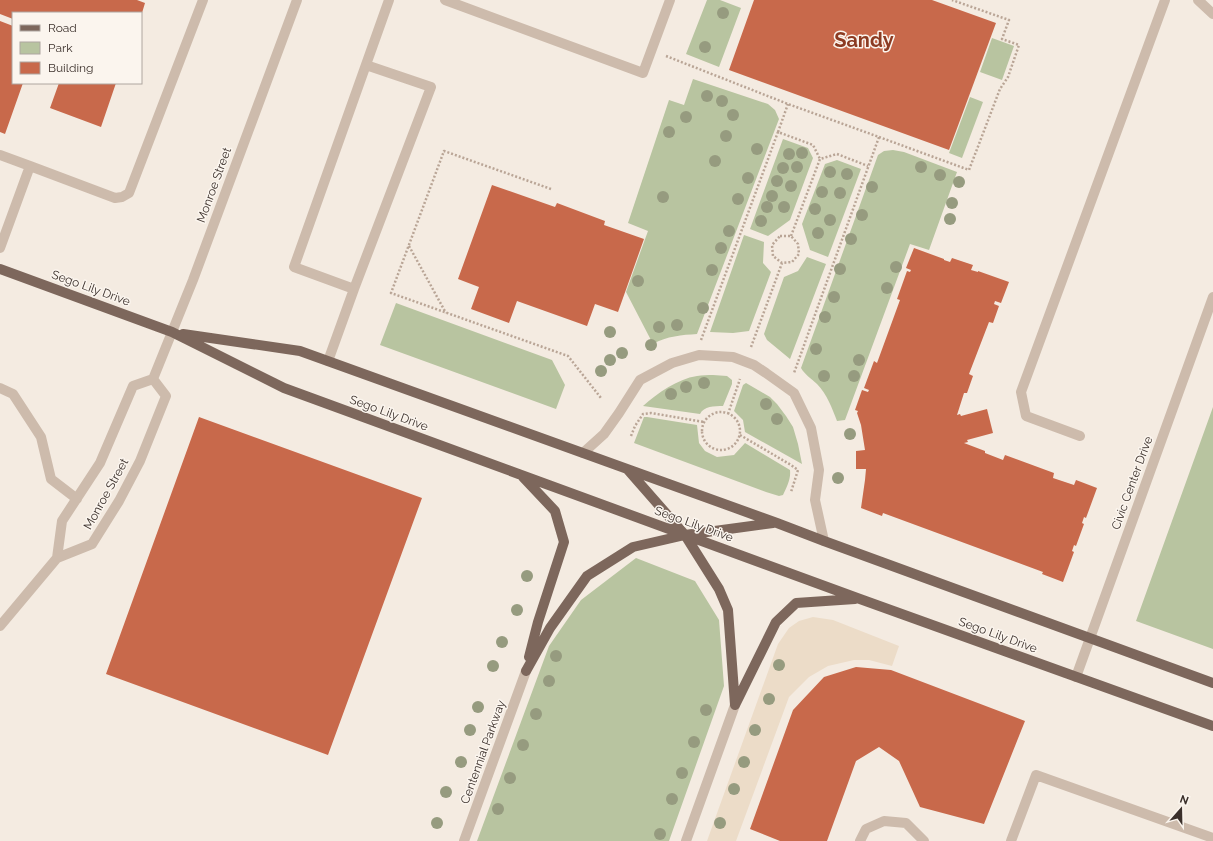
<svg xmlns="http://www.w3.org/2000/svg" width="1213" height="841" font-family="Raleway,sans-serif">
<style>
.green{fill:#b8c4a0}
.plaza{fill:#ecdcc8}
.building{fill:#c8694b}
.lines{fill:none;stroke-linecap:round;stroke-linejoin:round}
.path{stroke:#b9a596;stroke-width:2.5;stroke-dasharray:2 2;stroke-linecap:butt}
.minor{stroke:#cdbbac;stroke-width:10}
.major{stroke:#7d675c;stroke-width:10}
.tree{fill:#969b7f}
.labels{text-anchor:middle;dominant-baseline:central;stroke-width:3;stroke-linejoin:round;paint-order:stroke}
.street-label{font-size:12px;fill:#3b302b;stroke:#fbf5ee}
.town-label{font-size:20px;font-weight:bold;fill:#8c3b22;stroke:#fbf5ee}
</style>
<rect width="100%" height="100%" fill="#f4ebe1"/>
<path class="green" d="M707,0H720L741,8L719,67L686,54Z
M992,38L1014,46L1002,80L980,72Z
M693,79L768,104L775,110L779,119L697,334C682,335 667,336 653,344L626,292L648,231L628,223L669,100L684,105Z
M970,97L983,102L962,158L949,153Z
M783,139L808,148L813,158L790,220L768,236L750,229Z
M893,150L904,152L957,172L929,250L910,244L845,420L837,421C832,408 827,394 817,384C811,378 805,375 801,368L878,155L884,151Z
M837,160L861,169L828,257L810,250L802,224L825,164Z
M744,235L764,242L763,263L771,272L749,331L733,333L710,332Z
M807,257L826,264L790,359L767,340L764,334L784,277L798,271Z
M396,303L552,360L565,385L556,409L380,345Z
M713,375L727,376L732,380V384L723,406C714,406 704,406 700,414L643,406C658,393 677,379 697,376C702,375 708,375 713,375Z
M746,383L770,397L777,404L786,416L793,427L798,444L802,464L745,432L743,420L734,411L743,385Z
M1213,407V649L1136,621Z
M644,417H647L697,425L699,443L705,451L717,457L734,455L745,443L790,470C791,479 787,487 783,495L779,496L766,492L634,443Z
M636,558L695,581L719,620L724,686L669,841H477L549,646L581,600Z"/>
<path class="plaza" d="M813,617L833,620L899,646L892,666L869,660H854L828,666L809,677L789,697L736,841H707L778,644L789,628L799,621Z"/>
<path class="building" d="M0,0H137L145,3L142,13H13V19L0,14Z
M754,0H932L996,23L949,150L729,70Z
M0,21L13,26V83H23L5,134L0,132Z
M59,83H116L101,127L50,108Z
M492,185L555,207L557,203L605,221L604,225L644,239L618,312L595,304L587,326L517,301L509,323L471,309L479,287L458,279Z
M914,248L944,259V260L950,262L952,258L973,265L971,270L978,272V271L1009,282L1001,303L995,301L994,304L999,306L993,323L989,322L969,374L973,376L967,393H964L957,415L960,414L961,416L987,409L993,433L967,440L968,442L964,443L985,451V453L1003,460L1005,455L1054,473L1053,478L1074,485L1076,480L1097,488L1086,518L1084,517L1082,523L1084,524L1076,546L1074,545L1072,551L1074,552L1063,582L1042,574L1043,572L883,513L882,516L861,508L865,480L866,469H856V451L865,450L861,425L857,413L858,411L855,410L862,390L868,392L869,390L864,388L874,361L877,363L900,300L897,299L907,271L910,272L911,270L906,268Z
M199,417L422,498L328,755L106,674Z
M856,667L891,670L1025,721L984,824L920,807L899,761L879,747L856,761L827,841H780L750,829L793,710L824,677Z"/>
<g class="lines">
<path class="path" d="M666,56L788,104L879,137L794,373
M778,132L788,104
M879,137L969,170L1000,89L1008,77L1019,45L1002,39L1009,20L952,0
M551,189L444,151L391,293L568,356L601,398
M780,236H791L798,244L799,254L792,262L782,263L773,256L772,245Z
M791,236L820,159L837,154L868,166
M409,246L446,313
M701,340L778,132L813,145L820,159
M751,347L782,263
M702 431a19 19 0 1 1 38 0a19 19 0 1 1-38 0Z
M728,414L740,379
M740,435L791,465L798,470L791,492
M631,436L635,426L643,414L651,413L704,422"/>
<path class="minor" d="M445,0L643,73L670,0
M1198,0L1213,14
M0,155L30,166L0,248
M30,166L115,198L122,197L129,193L203,0
M354,289L431,87L366,65
M328,361L354,289L294,267L389,0
M0,388L13,394L41,437L51,479L77,499
M1080,436L1026,416L1021,392L1165,0
M583,453L604,434L619,413L640,380L672,363L699,355L733,357L754,365L766,373L794,393L811,428L819,470L815,500L824,541
M57,558L62,521L100,463L133,386L153,379L193,280L297,0
M0,626L57,558L92,544L119,501L140,461L166,396L153,379
M1076,677L1213,297
M464,841L526,671
M686,841L735,705
M860,841L866,829L884,821L906,823L924,841
M1011,841L1036,775L1213,838"/>
<path class="major" d="M0,269L172,332L284,388L860,599L1213,726
M183,334L300,351L777,523L824,541L1213,683
M628,470L685,535L719,589L728,610L735,705
M523,477L555,511L564,542L538,622L529,657
M526,671L550,628L587,576L633,547L685,535L773,523
M735,705L776,622L796,603L855,599"/>
</g>
<g class="tree">
<circle cx="723" cy="13" r="6"/>
<circle cx="705" cy="47" r="6"/>
<circle cx="707" cy="96" r="6"/>
<circle cx="722" cy="101" r="6"/>
<circle cx="733" cy="115" r="6"/>
<circle cx="686" cy="117" r="6"/>
<circle cx="669" cy="132" r="6"/>
<circle cx="726" cy="136" r="6"/>
<circle cx="757" cy="149" r="6"/>
<circle cx="802" cy="153" r="6"/>
<circle cx="789" cy="154" r="6"/>
<circle cx="715" cy="161" r="6"/>
<circle cx="797" cy="167" r="6"/>
<circle cx="921" cy="167" r="6"/>
<circle cx="783" cy="168" r="6"/>
<circle cx="830" cy="172" r="6"/>
<circle cx="847" cy="174" r="6"/>
<circle cx="940" cy="175" r="6"/>
<circle cx="748" cy="178" r="6"/>
<circle cx="777" cy="181" r="6"/>
<circle cx="959" cy="182" r="6"/>
<circle cx="791" cy="186" r="6"/>
<circle cx="872" cy="187" r="6"/>
<circle cx="822" cy="192" r="6"/>
<circle cx="840" cy="193" r="6"/>
<circle cx="772" cy="196" r="6"/>
<circle cx="663" cy="197" r="6"/>
<circle cx="738" cy="199" r="6"/>
<circle cx="952" cy="203" r="6"/>
<circle cx="767" cy="207" r="6"/>
<circle cx="784" cy="207" r="6"/>
<circle cx="815" cy="209" r="6"/>
<circle cx="862" cy="215" r="6"/>
<circle cx="950" cy="219" r="6"/>
<circle cx="830" cy="220" r="6"/>
<circle cx="761" cy="221" r="6"/>
<circle cx="729" cy="231" r="6"/>
<circle cx="818" cy="233" r="6"/>
<circle cx="851" cy="239" r="6"/>
<circle cx="721" cy="248" r="6"/>
<circle cx="896" cy="267" r="6"/>
<circle cx="840" cy="269" r="6"/>
<circle cx="712" cy="270" r="6"/>
<circle cx="638" cy="281" r="6"/>
<circle cx="887" cy="288" r="6"/>
<circle cx="834" cy="297" r="6"/>
<circle cx="703" cy="308" r="6"/>
<circle cx="825" cy="317" r="6"/>
<circle cx="677" cy="325" r="6"/>
<circle cx="659" cy="327" r="6"/>
<circle cx="610" cy="332" r="6"/>
<circle cx="651" cy="345" r="6"/>
<circle cx="816" cy="349" r="6"/>
<circle cx="622" cy="353" r="6"/>
<circle cx="610" cy="360" r="6"/>
<circle cx="859" cy="360" r="6"/>
<circle cx="601" cy="371" r="6"/>
<circle cx="824" cy="376" r="6"/>
<circle cx="854" cy="376" r="6"/>
<circle cx="704" cy="383" r="6"/>
<circle cx="686" cy="387" r="6"/>
<circle cx="671" cy="394" r="6"/>
<circle cx="766" cy="404" r="6"/>
<circle cx="777" cy="419" r="6"/>
<circle cx="850" cy="434" r="6"/>
<circle cx="838" cy="478" r="6"/>
<circle cx="527" cy="576" r="6"/>
<circle cx="517" cy="610" r="6"/>
<circle cx="502" cy="642" r="6"/>
<circle cx="556" cy="656" r="6"/>
<circle cx="779" cy="665" r="6"/>
<circle cx="493" cy="666" r="6"/>
<circle cx="549" cy="681" r="6"/>
<circle cx="769" cy="699" r="6"/>
<circle cx="478" cy="707" r="6"/>
<circle cx="706" cy="710" r="6"/>
<circle cx="536" cy="714" r="6"/>
<circle cx="470" cy="730" r="6"/>
<circle cx="755" cy="730" r="6"/>
<circle cx="694" cy="742" r="6"/>
<circle cx="523" cy="745" r="6"/>
<circle cx="461" cy="762" r="6"/>
<circle cx="744" cy="762" r="6"/>
<circle cx="682" cy="773" r="6"/>
<circle cx="510" cy="778" r="6"/>
<circle cx="734" cy="789" r="6"/>
<circle cx="446" cy="792" r="6"/>
<circle cx="672" cy="799" r="6"/>
<circle cx="498" cy="809" r="6"/>
<circle cx="437" cy="823" r="6"/>
<circle cx="720" cy="823" r="6"/>
<circle cx="660" cy="834" r="6"/>
</g>
<g class="labels">
<g class="street-label">
<text transform="translate(214 185) rotate(-70)">Monroe Street</text>
<text transform="translate(91 288) rotate(20)">Sego Lily Drive</text>
<text transform="translate(389 413) rotate(20)">Sego Lily Drive</text>
<text transform="translate(1132 483) rotate(-70)">Civic Center Drive</text>
<text transform="translate(106 494) rotate(-61)">Monroe Street</text>
<text transform="translate(694 524) rotate(20)">Sego Lily Drive</text>
<text transform="translate(998 635) rotate(20)">Sego Lily Drive</text>
<text transform="translate(483 752) rotate(-70)">Centennial Parkway</text>
</g>
<g class="town-label">
<text x="864" y="40">Sandy</text>
</g>
</g>
<rect x="12" y="12" width="130" height="72" fill="#fbf5ee" stroke="#aea6a0"/>
<rect x="20" y="25" width="20" height="6" fill="#7d675c" stroke="#aea6a0"/>
<text x="48" y="32" font-size="12" fill="#3b302b">Road</text>
<rect x="20" y="42" width="20" height="12" fill="#b8c4a0" stroke="#aea6a0"/>
<text x="48" y="52" font-size="12" fill="#3b302b">Park</text>
<rect x="20" y="62" width="20" height="12" fill="#c8694b" stroke="#aea6a0"/>
<text x="48" y="72" font-size="12" fill="#3b302b">Building</text>
<g transform="translate(1181 809) rotate(20)" stroke="#fbf5ee" stroke-width="3" paint-order="stroke">
<path d="M0-3L7 15L0 10L-7 15Z" fill="#3b302b"/>
<text y="-6" font-size="11" font-weight="bold" text-anchor="middle" fill="#3b302b">N</text>
</g>
</svg>
